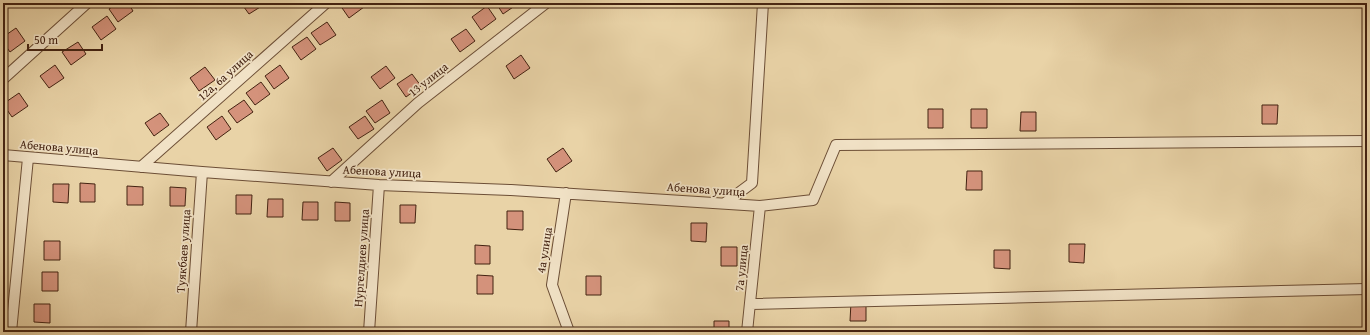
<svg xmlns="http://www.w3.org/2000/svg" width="1370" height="335" font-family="'Gentium Book Plus',serif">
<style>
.building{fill:#d4927b;stroke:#432211}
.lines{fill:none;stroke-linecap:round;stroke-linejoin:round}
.street-casing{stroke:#6c4e36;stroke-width:12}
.street{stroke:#f1e2c6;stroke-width:10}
.labels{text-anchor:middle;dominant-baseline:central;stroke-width:3.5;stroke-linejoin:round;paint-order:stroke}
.street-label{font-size:12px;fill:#432211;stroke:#f1e2c6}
</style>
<rect width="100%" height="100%" fill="#e9d3a7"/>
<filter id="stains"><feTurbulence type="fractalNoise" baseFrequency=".005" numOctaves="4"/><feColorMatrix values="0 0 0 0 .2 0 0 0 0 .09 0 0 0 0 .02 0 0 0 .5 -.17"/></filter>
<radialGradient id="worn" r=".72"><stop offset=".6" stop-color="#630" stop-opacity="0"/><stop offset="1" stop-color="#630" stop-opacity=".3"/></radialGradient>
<path class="building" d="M118,3H128L133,11L118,22L109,9Z
M241,3H264L265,4L249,14Z
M343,3H361L364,7L349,18L340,5Z
M496,3H519L503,14Z
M487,6L496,19L481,30L472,17Z
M107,16L116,29L101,40L92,27Z
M327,22L336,35L320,45L311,33Z
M16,28L25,41L10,52L3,42V37Z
M466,29L475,41L460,52L451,39Z
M307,37L316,49L301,60L292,47Z
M78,42L86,54L71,65L62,52Z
M521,55L530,68L514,79L506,66Z
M55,65L64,78L49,88L40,76Z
M280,65L289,78L274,89L265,76Z
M386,66L395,78L380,89L371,77Z
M205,67L215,80L199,91L190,78Z
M412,74L421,86L406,97L397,84Z
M261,82L270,94L255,105L246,93Z
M19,93L28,106L12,117L3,104Z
M244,100L253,112L237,123L228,111Z
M382,100L390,113L375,123L366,111Z
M1262,105H1278L1277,124H1262Z
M928,109H943V128H928Z
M971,109H987V128H971Z
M1021,112H1036V131H1020Z
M160,113L169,125L154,136L145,123Z
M222,116L231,129L216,140L207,127Z
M365,116L374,129L358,139L349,127Z
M333,148L342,160L327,171L318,158Z
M563,148L572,161L556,172L547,159Z
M967,171H982V190H966Z
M80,183L95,184V202H80Z
M53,184H69L68,203L53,202Z
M127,186L143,187V205H127Z
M170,187L186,188L185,206H170Z
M236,195H252L251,214H236Z
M268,199H283V217H267Z
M303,202H318V220H302Z
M335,202L350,203V221H335Z
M400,205H416L415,223H400Z
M507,211H523V230L507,229Z
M691,223H707L706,242L691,241Z
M44,241H60V260H44Z
M1069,244H1085L1084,263L1069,262Z
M475,245L490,246V264H475Z
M721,247H737V266H721Z
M994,250H1010V269L994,268Z
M42,272H58V291H42Z
M477,275L493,276V294H477Z
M586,276H601V295H586Z
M851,302H866V321H850Z
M34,304H50V323L34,322Z
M714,321H729V332H714Z"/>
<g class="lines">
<g class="street-casing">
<path id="street" d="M3,79L87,3
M3,155L202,172L379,185L511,190L760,206L813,200L836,145L1367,141
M141,167L326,3
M331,182L418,103L546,3
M566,193L552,285L568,329V332
M725,203L752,183L763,3
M750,304L1367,289
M11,332L28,158
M191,332L202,172
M369,332L379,185
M747,332L760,206"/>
</g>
<use href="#street" class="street"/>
</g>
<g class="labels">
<g class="street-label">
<text transform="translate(225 75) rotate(-42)">12а, 6а улица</text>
<text transform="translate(428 79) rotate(-38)">13 улица</text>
<text transform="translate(59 147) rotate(5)">Абенова улица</text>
<text transform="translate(382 171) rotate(3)">Абенова улица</text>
<text transform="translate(706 189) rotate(4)">Абенова улица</text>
<text transform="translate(544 250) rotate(-81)">4а улица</text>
<text transform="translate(183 251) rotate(-86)">Туякбаев улица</text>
<text transform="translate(361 258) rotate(-86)">Нургелдиев улица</text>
<text transform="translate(741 268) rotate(-84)">7а улица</text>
</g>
</g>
<rect width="1370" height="335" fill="none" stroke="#e9d3a7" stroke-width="16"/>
<rect x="4" y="4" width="1362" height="327" fill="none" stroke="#432211" stroke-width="2"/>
<rect x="8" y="8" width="1354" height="319" fill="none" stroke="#432211"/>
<path d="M28 44v6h74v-6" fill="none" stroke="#432211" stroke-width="2"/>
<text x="34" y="44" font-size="12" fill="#432211" stroke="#f1e2c6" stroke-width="3" paint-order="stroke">50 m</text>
<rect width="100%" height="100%" filter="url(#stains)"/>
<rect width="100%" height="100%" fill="url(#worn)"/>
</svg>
